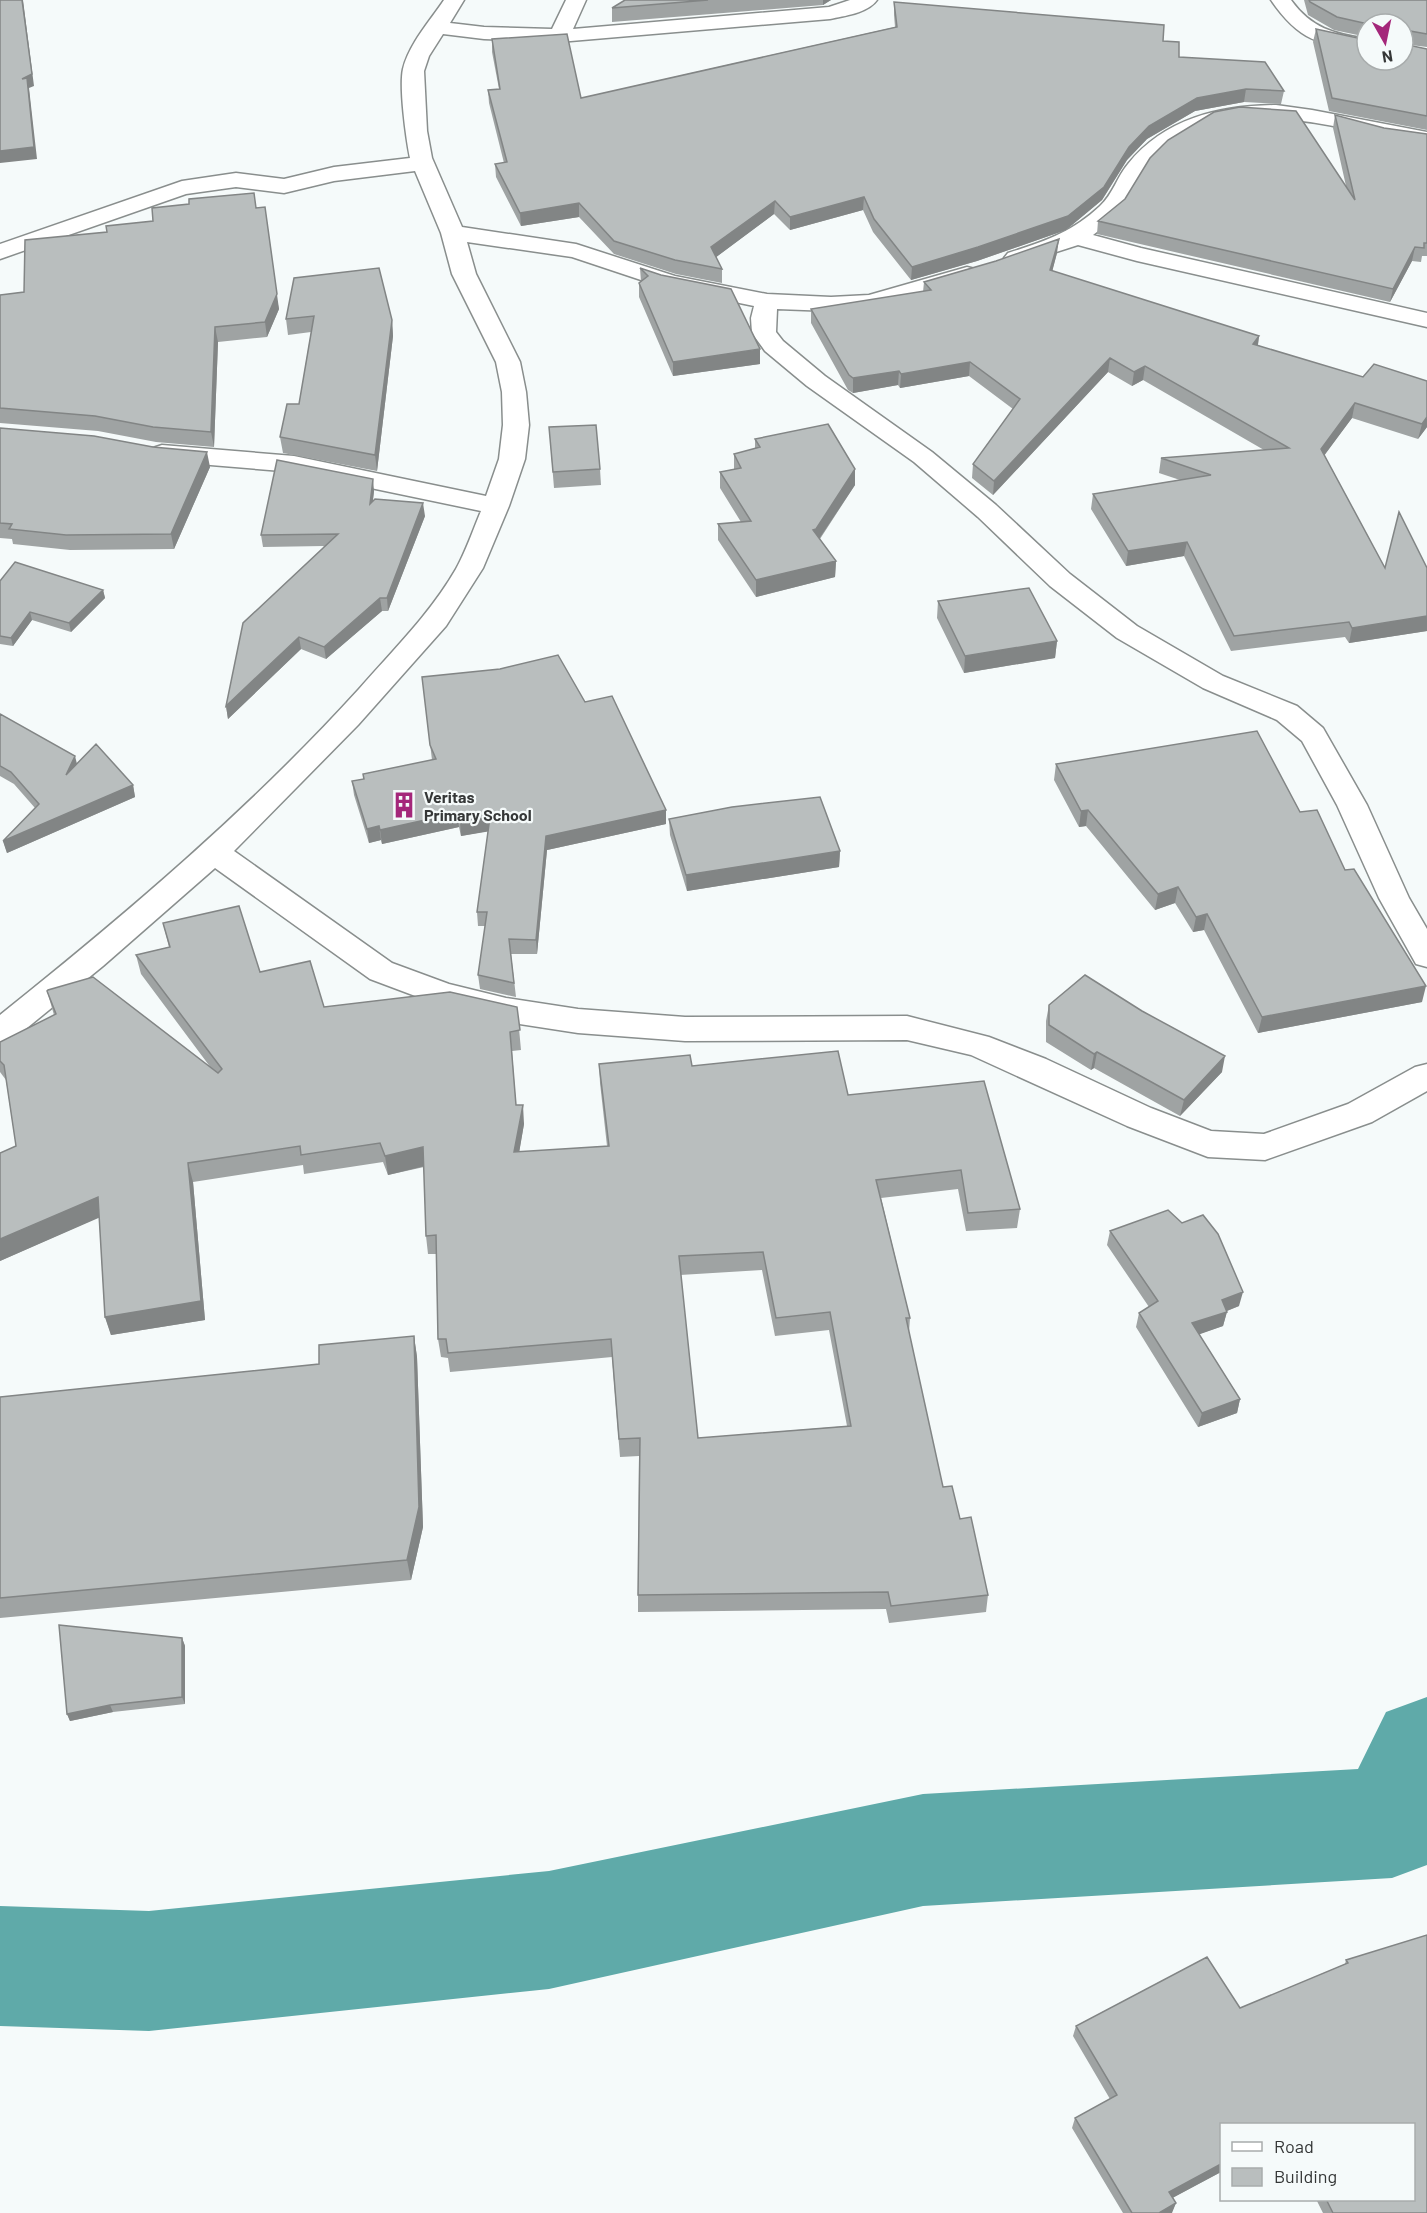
<svg xmlns="http://www.w3.org/2000/svg" width="1427" height="2213" font-family="Barlow,sans-serif">
<style>
.lines{fill:none;stroke-linecap:round;stroke-linejoin:round}
.river{fill:#5faaa9;fill-rule:evenodd}
.minor-casing{stroke:#898e8d;stroke-width:3}
.minor{fill:#fff;fill-rule:evenodd}
.wall{fill:#9fa3a3;fill-rule:evenodd}
.shaded-wall{fill:#828585}
.building{fill:#b9bebe;stroke:#828585;stroke-width:1.5;fill-rule:evenodd}
.labels{text-anchor:middle;dominant-baseline:central;stroke-width:4.5;stroke-linejoin:round;paint-order:stroke}
.poi-label{font-size:16px;font-weight:bold;fill:#353737;stroke:#f5fafa;text-anchor:start}
</style>
<rect width="100%" height="100%" fill="#f5fafa"/>
<g class="lines">
<path class="river" d="M1427,1697V1865L1392,1878L923,1906L549,1989L149,2031L0,2026V1906L149,1911L549,1871L923,1794L1358,1769L1386,1712Z"/>
<g class="minor-casing">
<path id="minor" d="M444,0H464L450,23L484,27L552,29L566,0H586L573,29L829,7L850,0H877C868,13 844,16 830,19L559,42L484,39L443,34L429,56L424,71L427,131L432,158L462,227L576,244L675,276L767,294L831,297L869,295L967,267L975,269L979,274L975,279L870,309L831,311L777,309L776,332L783,341L825,376L932,452L996,505L1070,574L1137,626L1223,676L1297,706L1323,728L1367,805L1409,898L1427,929V967L1416,964L1379,898L1337,805L1302,741L1277,720L1203,688L1117,638L1050,586L978,517L914,462L807,386L765,351L752,333L751,318L754,306L662,287L572,257L467,242L476,274L520,362L526,392L529,425L525,459L509,506L483,568L446,626L358,725L234,851L392,963L449,984L506,998L578,1009L685,1017L907,1016L989,1037L1046,1059L1151,1108L1211,1131L1264,1134L1348,1104L1415,1067L1427,1064V1091L1372,1122L1265,1160L1208,1157L1127,1126L971,1055L907,1040L685,1041L578,1033L506,1022L442,1006L370,979L215,868L103,966L11,1041L0,1045V1015C126,914 250,809 359,689C393,650 430,614 456,569C466,551 473,530 481,511L294,472L162,461L153,458L149,453L153,448L162,445L294,456L486,496L499,459L503,425L502,392L496,362L452,274L441,233L415,171L334,181L284,193L236,187L186,194L0,259V244L182,181L236,173L284,179L334,167L410,158C406,138 399,87 403,69C409,44 430,21 444,0Z
M1271,0H1291C1311,28 1334,34 1367,39V51C1319,44 1300,42 1271,0Z
M1276,105L1312,110L1427,132V146C1351,132 1248,94 1178,142C1166,150 1150,164 1142,176C1135,186 1131,198 1124,208C1115,218 1104,227 1093,235L1141,248L1427,313V327L1137,261L1078,245L1016,265L1008,263L1004,258L1008,253C1045,241 1071,233 1100,206C1113,194 1117,177 1128,164C1165,118 1219,106 1276,105Z"/>
</g>
<use href="#minor" class="minor"/>
</g>
<path class="wall" d="M625,0H831L823,5L612,22V8Z
M1304,0H1427V47L1403,44L1427,49V130L1329,111L1313,42L1316,29L1367,60L1403,24H1367V37L1334,30L1308,15Z
M894,2L1163,41L1179,57L1284,91L1281,104L1244,102L1195,111L1147,139L1127,160L1102,200L1066,230L977,261L911,280L873,232L863,210L790,230L774,214L716,257L722,269V283L676,274L614,254L579,217L521,226L496,177L495,164L504,163L489,103L488,90L499,89L492,52V39L581,98L895,27L894,15Z
M1335,115L1384,128L1427,134V256H1422L1421,262L1412,261L1390,302L1097,234L1098,221L1346,186L1333,128Z
M256,208L279,309L267,337L218,342L214,447L156,442L98,431L0,423V295L24,292L107,232L153,221Z
M1057,253L1052,271L1259,336L1258,345L1427,427L1418,439L1352,418L1324,455L1385,568H1427V631L1349,643L1345,637L1231,651L1184,556L1126,566L1091,509L1093,494L1180,480L1159,473L1161,458L1264,450L1143,380L1132,386L1108,372L993,495L972,478L973,464L1013,409L969,376L900,388L898,385L853,393L848,390L811,323V309L923,292L924,282Z
M640,268L661,275L760,364L673,376L639,297V283L641,282Z
M294,278L392,320L393,336L377,471L283,453L280,437L299,404L311,332L288,335L286,319Z
M549,427L600,469L601,485L554,488Z
M0,428L210,467L174,549L70,550L13,544L12,539L0,538Z
M755,439L855,485L820,539L836,561L835,577L756,597L718,540V524L741,522L720,488V472L734,469V454L755,449Z
M374,491L373,500L425,516L388,611H382L326,659L301,649L228,719L226,706L324,546L263,547L261,535Z
M0,581L103,590L105,598L71,632L32,620L13,646L0,644Z
M938,601L1057,641L1055,658L964,673L937,618Z
M422,677L585,702L666,810V824L547,850L537,954H511L516,997L480,989L478,975L485,926H478L477,912L488,831L461,836L459,827L382,844L381,840L369,843L354,795L352,781L363,779V774L432,760Z
M0,714L77,764L133,785L135,797L7,853L3,841L35,808L14,784L0,776Z
M1056,764L1300,812L1345,870L1422,1002L1258,1033L1204,930L1193,932L1175,903L1155,910L1086,826L1079,827L1054,780Z
M669,819L840,851L839,867L687,891L670,835Z
M163,923L260,972L324,1007H517L521,1050L512,1051L516,1105L524,1124L519,1152L607,1146L600,1083L599,1064L692,1066L848,1095L1020,1209L1017,1228L966,1231L958,1189L881,1198L910,1318L909,1332L943,1487L960,1519L988,1595L986,1612L889,1623L886,1609L638,1612V1595L639,1456L620,1457L612,1357L450,1372L448,1358L441,1357L438,1339L436,1254H428L426,1236L424,1167L388,1175L383,1162L304,1174L303,1165L193,1182L205,1320L111,1335L105,1317L99,1217L0,1261V1153L16,1146L6,1080L0,1072V1042L54,1015L47,991L211,1068L141,974L136,955L169,947ZM762,1270L775,1336L829,1330L847,1426L698,1438L680,1275Z
M1049,1005L1222,1072L1180,1116L1094,1068L1091,1070L1046,1042V1021Z
M1110,1231L1239,1306L1227,1311L1223,1326L1199,1334L1240,1399L1237,1413L1198,1427L1136,1327L1139,1313L1149,1307L1107,1245Z
M414,1336L417,1357L423,1527L411,1580L0,1618V1397L319,1364Z
M182,1638L185,1646V1704L113,1712L70,1721L67,1714Z
M1427,1935V2213H1323L1316,2199H1413V2124H1221V2172L1172,2198L1176,2203L1171,2213H1123L1072,2128L1075,2118L1110,2099L1073,2036L1076,2026L1207,1957L1240,2008L1345,1964L1346,1960Z"/>
<path class="shaded-wall" d="M22,0H23L34,86L29,88L37,159L0,163V151Z
M823,0H831L823,5Z
M1246,89L1244,102L1195,111L1147,139L1127,160L1102,200L1066,230L977,261L911,280L912,267L1129,147L1149,126L1197,98Z
M864,197L863,210L790,230V217Z
M775,201L774,214L711,261V247Z
M579,203V217L521,226L520,213Z
M265,207L279,309L267,337L265,322Z
M1059,239L1057,253L1049,284L1050,270Z
M1415,247L1412,261L1390,302L1393,289Z
M392,320L393,336L377,471L375,455Z
M215,327L218,342L214,447L211,432Z
M1259,336L1257,351L1253,344Z
M760,349V364L673,376V362Z
M1110,358L1108,372L993,495L994,481Z
M970,362L969,376L900,388L901,374Z
M1145,366L1143,380L1132,386L1134,372Z
M899,371L898,385L853,393V378Z
M1355,403L1352,418L1318,464L1321,449Z
M1427,417V427L1418,439L1422,424Z
M207,452L210,467L174,549L171,534Z
M855,469V485L815,545L813,530Z
M373,479L374,491L371,516L370,504Z
M423,503L425,516L388,611L387,598Z
M1187,542L1184,556L1126,566L1128,551Z
M836,561L835,577L756,597V580Z
M103,590L105,598L71,632L69,623Z
M380,598L382,611L326,659L324,647Z
M30,612L32,620L13,646L11,638Z
M1427,616V631L1349,643L1352,628Z
M299,637L301,649L228,719L226,706Z
M1057,641L1055,658L964,673L965,656Z
M75,756L78,768L66,775Z
M133,785L135,797L7,853L3,841Z
M666,810V824L547,850L537,954L536,940L546,836Z
M1088,810L1086,826L1079,827L1081,811Z
M457,813L459,827L382,844L380,830Z
M490,817L491,831L461,836L460,822Z
M379,826L381,840L369,843L367,829Z
M840,851L839,867L687,891L686,875Z
M1178,887L1175,903L1155,910L1158,894Z
M1207,914L1204,930L1193,932L1196,917Z
M1426,986L1422,1002L1258,1033L1262,1017Z
M1097,1052L1094,1068L1091,1070L1094,1054Z
M1225,1056L1222,1072L1180,1116L1184,1100Z
M523,1105L524,1124L516,1171L514,1152Z
M423,1147L425,1166L388,1175L385,1156Z
M188,1163L193,1182L205,1320L111,1335L105,1317Z
M98,1197L103,1216L0,1261V1239Z
M1243,1292L1239,1306L1219,1314L1222,1300Z
M1227,1312L1223,1326L1189,1338L1192,1323Z
M414,1336L417,1357L423,1527L411,1580L407,1560Z
M1240,1399L1237,1413L1198,1427L1202,1413Z
M182,1638L185,1646V1704L182,1697Z
M110,1705L113,1712L70,1721L67,1714Z
M1221,2164V2172L1165,2202L1169,2192Z
M1176,2203L1172,2213H1159Z"/>
<path class="building" d="M0,0H22L32,74L22,79L27,78L34,147L0,151Z
M625,0H708L612,8Z
M1309,0H1427V34L1404,30L1403,44L1427,49V116L1332,98L1316,29L1367,40V60H1403V24H1368L1337,17L1310,2Z
M894,2L1164,25L1163,41L1179,42V57L1265,62L1284,91L1246,89L1197,98L1149,126L1129,147L1104,187L1068,216L978,247L912,267L874,219L864,197L790,217L775,201L711,247L722,269L675,260L614,241L579,203L520,213L495,164L507,162L488,90L500,89L492,39L567,34L581,98L897,27Z
M1240,107L1296,111L1355,200L1335,115L1384,128L1427,134V243H1424V248L1415,247L1393,289L1098,221L1125,199L1150,158L1168,140L1214,112Z
M254,193L256,208L265,207L277,294L265,322L215,327L211,432L153,427L95,416L0,408V295L24,292L25,240L107,232L106,226L153,221L152,208L189,204V199Z
M1059,239L1050,270L1259,336L1253,344L1363,377L1374,364L1427,381V417L1422,424L1355,403L1321,449L1385,568L1399,512L1427,568V616L1352,628L1349,622L1234,636L1187,542L1128,551L1093,494L1211,475L1161,458L1289,448L1145,366L1134,372L1110,358L994,481L973,464L1020,399L970,362L901,374L899,371L853,378L849,375L811,309L931,290L924,282L996,261Z
M379,268L392,320L375,455L280,437L287,404H299L314,316L286,319L294,278Z
M640,268L661,275L731,289L760,349L673,362L639,283L648,276Z
M828,424L855,469L816,529L813,530L836,561L756,580L718,524L751,521L720,472L741,468L734,454L760,447L755,439Z
M596,425L600,469L553,472L549,427Z
M0,428L94,436L153,447L207,452L171,534L66,535L9,529L12,524L0,523Z
M277,460L373,479L370,504L375,499L423,503L387,598H380L324,647L299,637L226,706L243,623L338,534L261,535Z
M15,562L103,590L69,623L30,612L11,638L0,636V581Z
M1029,588L1057,641L965,656L938,601Z
M558,655L585,702L612,696L666,810L546,836L536,940L509,939L514,983L478,975L487,912H477L490,817L460,822L457,813L380,830L379,826L367,829L352,781L364,779L363,774L436,759L430,745L422,677L500,669Z
M0,714L75,756L66,775L96,744L133,785L3,841L39,804L11,772L0,766Z
M1257,731L1300,812L1317,810L1345,870L1354,869L1426,986L1262,1017L1207,914L1196,917L1178,887L1158,894L1088,810L1081,811L1056,764Z
M820,797L840,851L686,875L669,819L732,807Z
M239,906L260,972L310,961L324,1007L450,992L517,1007L520,1030L510,1032L516,1105H523L514,1152L609,1146L599,1064L690,1055L692,1066L838,1051L848,1095L984,1081L1020,1209L968,1213L961,1170L876,1180L910,1318H906L943,1487L952,1486L960,1519L971,1517L988,1595L891,1606L888,1592L638,1595L640,1438L619,1439L611,1339L448,1353L446,1339H438L436,1235L426,1236L423,1147L385,1156L380,1143L301,1155L300,1146L188,1163L201,1301L105,1317L98,1197L0,1239V1153L16,1146L4,1065L0,1061V1042L56,1014L47,991L48,990L93,977L218,1073L222,1069L136,955L170,947L163,923ZM763,1252L776,1318L830,1312L851,1426L698,1438L679,1256Z
M1085,975L1142,1011L1225,1056L1184,1100L1097,1052L1094,1054L1049,1025V1005Z
M1168,1210L1182,1223L1203,1215L1218,1234L1243,1292L1222,1300L1227,1312L1192,1323L1240,1399L1202,1413L1139,1313L1158,1301L1110,1231Z
M414,1336L419,1507L407,1560L0,1598V1397L319,1364V1345Z
M59,1625L182,1638V1697L110,1705L67,1714Z
M1427,1935V2213H1333L1326,2199H1413V2124H1221V2164L1169,2192L1176,2203L1159,2213H1132L1075,2118L1117,2095L1076,2026L1207,1957L1240,2008L1348,1963L1346,1960Z"/>
<defs>
<g id="building-bare" transform="scale(2.07)"><path d="M-4-6H4V6H1V3H-1V6H-4ZM-2.5-4.3h1.7v1.8h-1.7ZM.8-4.3h1.7v1.8H.8ZM-2.5-1h1.7V.8h-1.7ZM.8-1h1.7V.8H.8Z" fill="#a4277a" stroke="#f5fafa" stroke-width="2.5" paint-order="stroke"/></g>
</defs>
<g fill-rule="evenodd">
<use href="#building-bare" x="404" y="805"/>
</g>
<g class="labels">
<g class="poi-label">
<text x="424" y="796">Veritas<tspan x="424" dy="18">Primary School</tspan></text>
</g>
</g>
<rect x="1220" y="2123" width="195" height="78" fill="#f5fafa" stroke="#a8acac" stroke-width="1.5"/>
<rect x="1232" y="2142" width="30" height="9" fill="#ffffff" stroke="#a8acac" stroke-width="1.5"/>
<text x="1274" y="2153" font-size="18" fill="#353737">Road</text>
<rect x="1232" y="2168" width="30" height="18" fill="#b9bebe" stroke="#a8acac" stroke-width="1.5"/>
<text x="1274" y="2183" font-size="18" fill="#353737">Building</text>
<g transform="translate(1385 42) rotate(171)"><circle r="28" fill="#f5fafa" stroke="#a8acac" stroke-width="1.5"/>
<path d="M0-4.5L10 22L0 15L-10 22Z" fill="#a4277a"/>
<text y="-9" font-size="16" font-weight="bold" text-anchor="middle" fill="#353737">N</text>
</g>
</svg>
